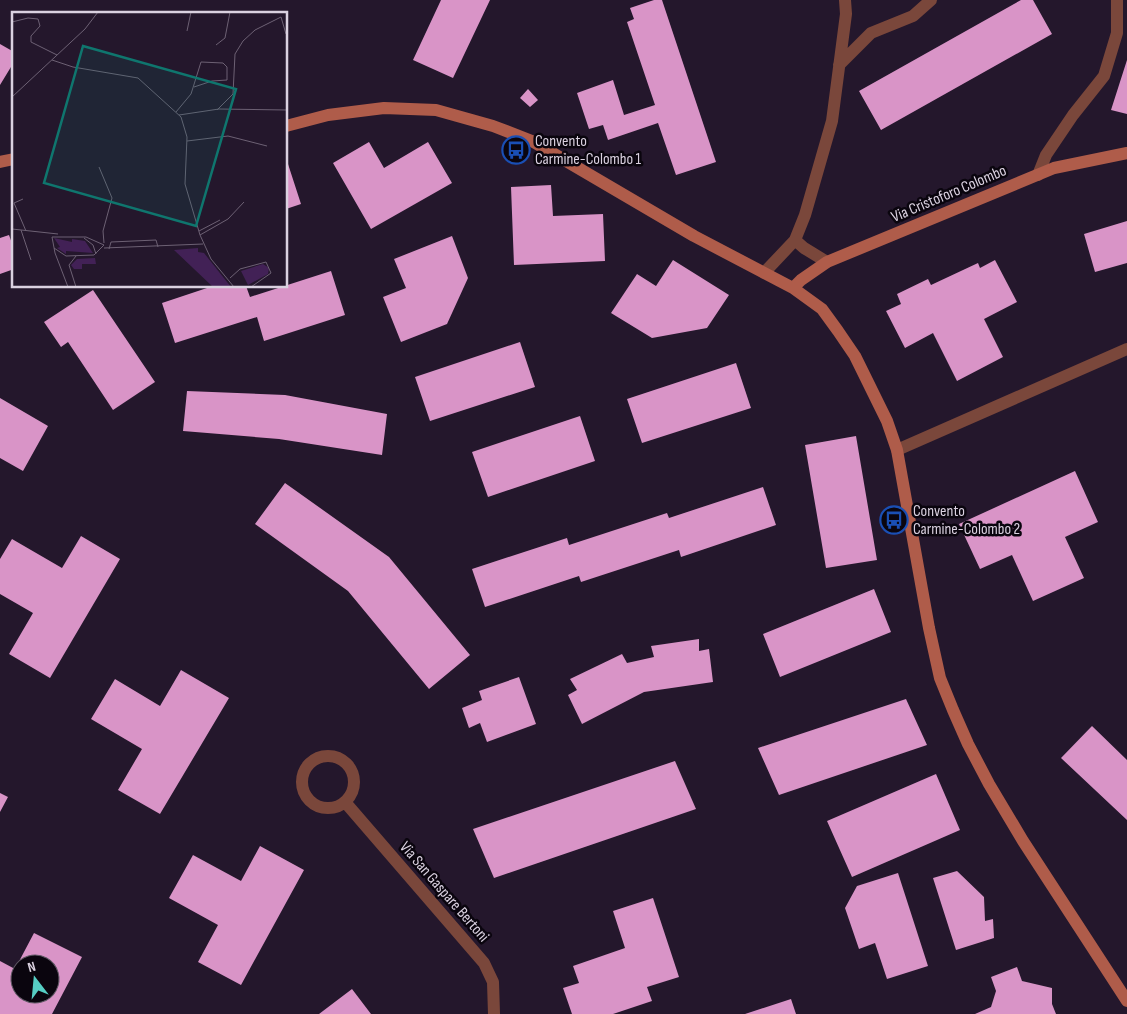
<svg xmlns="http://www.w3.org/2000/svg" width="1127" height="1014" font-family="'Sofia Sans Condensed',sans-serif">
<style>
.building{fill:#d994c7;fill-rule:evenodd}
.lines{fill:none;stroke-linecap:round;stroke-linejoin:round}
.lane{stroke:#7a473b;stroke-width:12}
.street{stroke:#7a473b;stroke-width:12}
.secondary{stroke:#af5c4a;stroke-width:12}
.labels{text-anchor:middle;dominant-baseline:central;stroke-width:5;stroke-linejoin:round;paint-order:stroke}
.poi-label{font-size:16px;fill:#dad1e0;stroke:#0a050e;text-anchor:start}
.street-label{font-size:16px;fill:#dad1e0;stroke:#0a050e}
.inset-road{fill:none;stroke:#6d6174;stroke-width:1}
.view{fill:#0f766e;fill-opacity:0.15;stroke:#0f766e;stroke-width:2.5}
.inset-edge{fill:none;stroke:#dad1e0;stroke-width:2.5}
</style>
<rect width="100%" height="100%" fill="#24172c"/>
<path class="building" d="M441,0H490L453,78L413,60Z
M654,0H662L716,162L676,175L658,123L608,140L603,125L589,129L577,93L613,80L624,115L655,105L627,22L634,19L630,8Z
M1021,0H1033L1052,34L881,130L859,91Z
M0,44L14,52V62L0,85Z
M1127,60V114L1111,110Z
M528,89L538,100L530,107L520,98Z
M369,142L384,168L428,142L452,183L371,229L333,163Z
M288,164L301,204L286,209V165Z
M551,185L553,216L603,214L605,261L514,265L511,187Z
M1127,221V263L1095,272L1084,234Z
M9,235L14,249V269L0,274V238Z
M452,236L468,278L447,324L401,342L383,297L406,288L394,259Z
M673,260L729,295L707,328L652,338L611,313L637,274L656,286Z
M995,260L1017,302L984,319L1003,357L957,381L933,333L905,348L886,311L901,304L897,294L928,279L931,285L978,263L980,268Z
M331,271L345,315L264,341L257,317L175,343L162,303L213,286H246L250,297Z
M93,290L155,382L113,410L68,342L61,347L44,322Z
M520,342L535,387L430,421L415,377Z
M736,363L751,408L642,443L627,399Z
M187,391L285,395L387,414L382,455L279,439L183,431Z
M0,398L48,426L23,471L0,458Z
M580,416L595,461L488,497L472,452Z
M856,436L877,560L826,568L805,445Z
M1075,471L1098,522L1065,537L1084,578L1033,601L1012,555L980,569L959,524Z
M285,483L389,557L470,655L429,689L348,591L255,524Z
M763,487L776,525L681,557L679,550L581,582L579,576L485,607L472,569L567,538L569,545L667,513L669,518Z
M81,536L120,559L50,678L9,654L33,613L0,594V559L12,539L62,568Z
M874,589L891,632L780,677L763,634Z
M699,639V651L709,649L713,682L644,692L582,724L568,695L577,690L570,679L622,654L627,663L654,657L651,646Z
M181,670L229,698L160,814L118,790L142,749L91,719L115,679L160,706Z
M519,677L536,724L487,742L480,723L469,728L462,708L482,700L479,691Z
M906,699L927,745L779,795L758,748Z
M1092,726L1127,760V820L1061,758Z
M675,761L696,809L494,878L473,829Z
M936,774L960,830L852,877L827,821Z
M0,793L8,797L0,812Z
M260,846L304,870L241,985L198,962L218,925L169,898L193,855L241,881Z
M957,871L984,897L985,921L993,919L994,938L956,950L933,878Z
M898,873L928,966L887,979L875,943L859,949L845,908L857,886Z
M653,898L679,977L647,987L652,1001L613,1014H572L563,988L579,983L573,966L625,948L613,911Z
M34,933L82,957L52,1014H0V961L15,969ZM20,964H50V994H20Z
M1017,967L1022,981L1052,988V1004L1056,1014H975L991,1007L996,991L991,977Z
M352,989L371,1014H319Z
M791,999L796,1014H745Z"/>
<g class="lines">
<path class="lane" d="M839,65L871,33L913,16L931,0
M1038,175L1046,155L1073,115L1104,76L1117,33V0
M795,240L804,248L827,262
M764,273L795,240L805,215L832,121L846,14L845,0
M897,450L1127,349"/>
<path class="street" d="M302 782a26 26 0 1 1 52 0a26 26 0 1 1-52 0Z
M345,802L484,963L493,982L494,1014"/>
<path class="secondary" d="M286,126L328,115L384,108L436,110L493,126L532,141L694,236L793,288L822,309L838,331L855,356L887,421L897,450L929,628L940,678L953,710L968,744L989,784L1023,841L1127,1001
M0,162L14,159
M793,288L801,280L827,262L1054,168L1127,153"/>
</g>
<defs>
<g id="bus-ring" transform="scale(1.4375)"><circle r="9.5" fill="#0a050e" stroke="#1a4fb4" stroke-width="1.5"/><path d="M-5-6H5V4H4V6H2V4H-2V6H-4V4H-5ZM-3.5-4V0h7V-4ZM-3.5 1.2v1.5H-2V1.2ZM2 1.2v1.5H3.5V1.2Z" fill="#1a4fb4"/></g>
</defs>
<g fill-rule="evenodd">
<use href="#bus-ring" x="516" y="150"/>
<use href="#bus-ring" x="894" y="520"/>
</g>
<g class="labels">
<g class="poi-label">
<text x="535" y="141">Convento<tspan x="535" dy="18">Carmine-Colombo 1</tspan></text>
<text x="913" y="511">Convento<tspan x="913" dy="18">Carmine-Colombo 2</tspan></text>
</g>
<g class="street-label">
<text transform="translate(949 194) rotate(-23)">Via Cristoforo Colombo</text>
<text transform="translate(444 892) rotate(49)">Via San Gaspare Bertoni</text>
</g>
</g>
<g transform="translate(12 12)">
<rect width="275" height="275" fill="#24172c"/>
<path d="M42,226L60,230V227L73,229L81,241L54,239V242L45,236L48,235ZM186,236V240L192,241L219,275H201L162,238ZM83,246L84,252H70V257H62L59,253L65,247ZM251,252L257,256L256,262L236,273L229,259Z" fill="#422156"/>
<path class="inset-road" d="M0,10L16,6L26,7L28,14L19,24V30L45,43M175,19L179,0M204,33L213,26L218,0M40,48L61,55L126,66L169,105L175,125L173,172L188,223L199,247L222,275M0,85L73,17L86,0M205,98L221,82L223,42L231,29L243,18L269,5L274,22M164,100L179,82L189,50L211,51L215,55V68L200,69L182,75M167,103L207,97L275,98M175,129L216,124L255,134M87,155L100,186L91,219L92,231M11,187L2,191L14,219M0,217L46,222M9,218L19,248M187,219L208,208M188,223L216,207L232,190M72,226L81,233L84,242M42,236L54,244L82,243L92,233L74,225H40L43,241L56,275M92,236L191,232M97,237L99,230L144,228L146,235M64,244L57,253L64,275M218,266L228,257L254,250L259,261L239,275"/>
<path class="view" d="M71,34L224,77L184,214L32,171Z"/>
<rect width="275" height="275" class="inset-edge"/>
</g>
<g transform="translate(35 979) rotate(344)"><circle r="24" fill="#0a050e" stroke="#5d5762"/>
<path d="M0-4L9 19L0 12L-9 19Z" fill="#56cec4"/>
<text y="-8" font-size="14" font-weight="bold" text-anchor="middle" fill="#dad1e0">N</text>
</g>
</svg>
